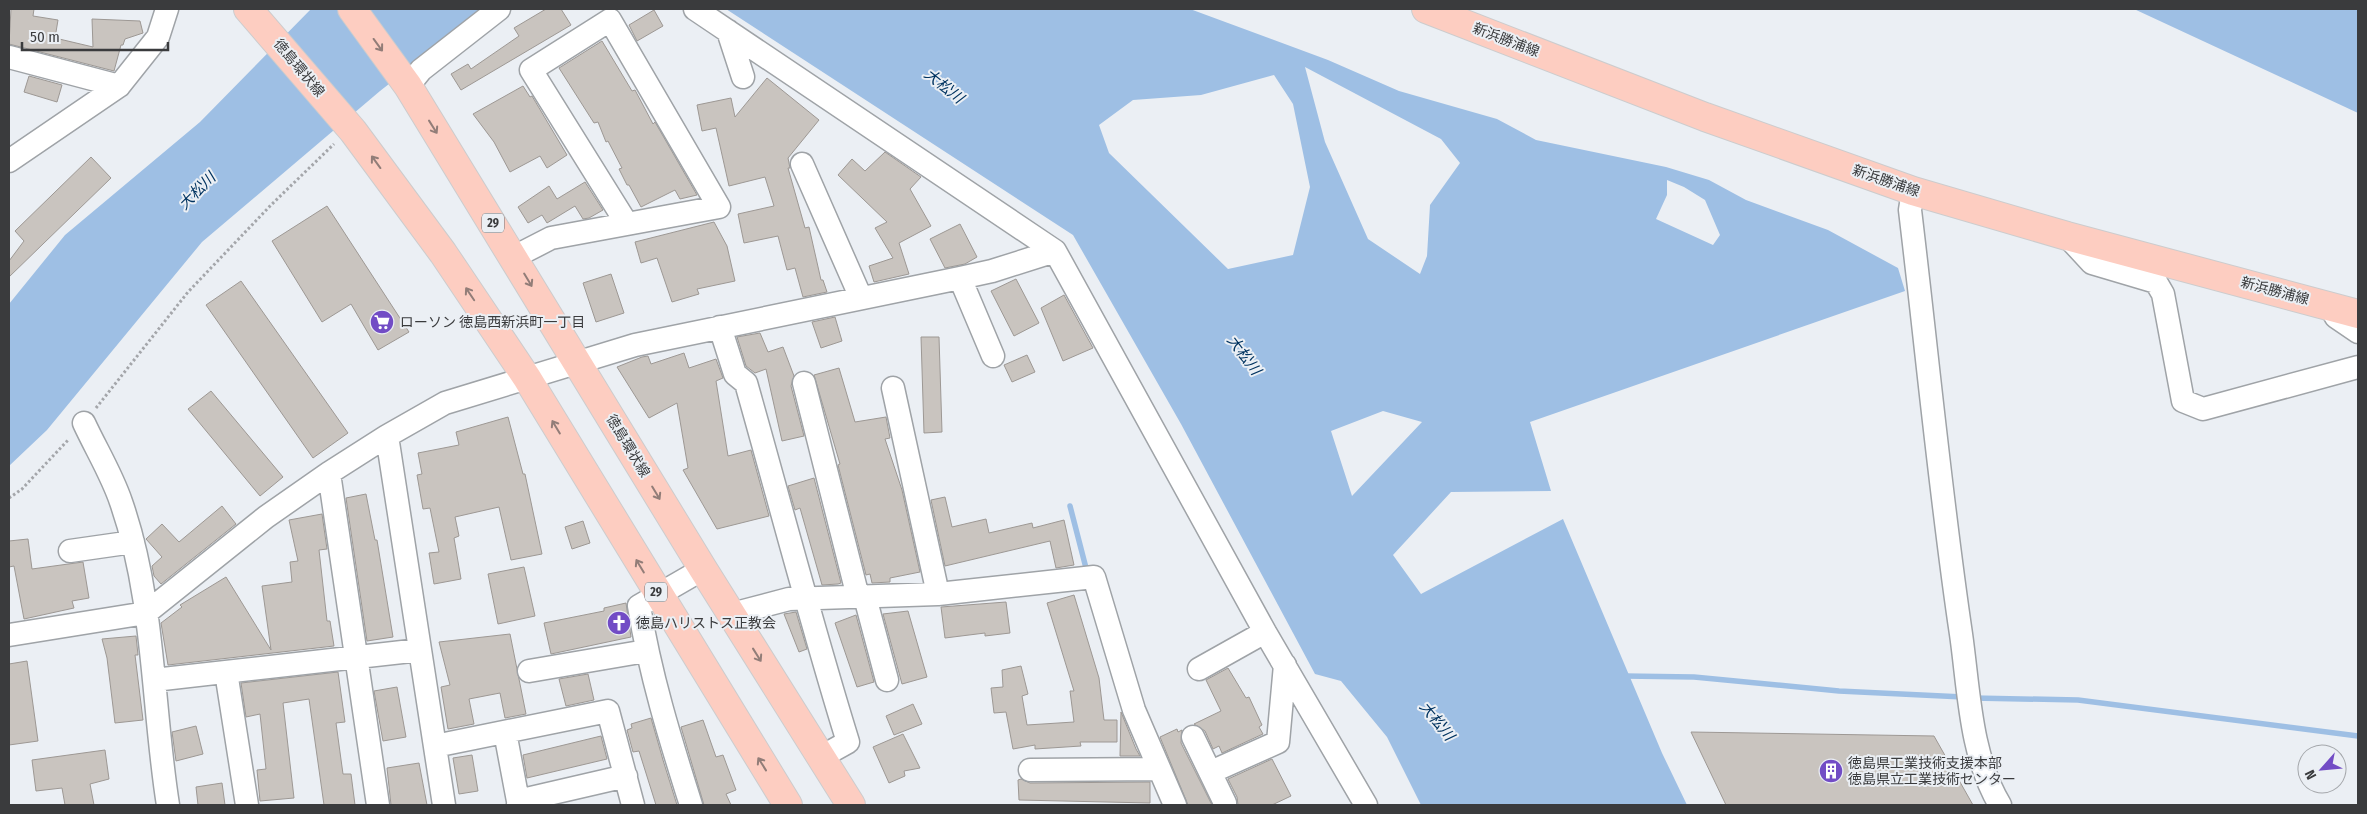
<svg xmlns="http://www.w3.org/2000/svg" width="2367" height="814" font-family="'Fira Sans Condensed','Noto Sans JP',sans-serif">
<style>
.water{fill:#9ebfe4;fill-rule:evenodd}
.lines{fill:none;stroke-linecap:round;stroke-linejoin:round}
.stream{stroke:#9ebfe4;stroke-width:5.5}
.building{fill:#c9c4bf;stroke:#9d9894}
.minor-casing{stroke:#9fa3a7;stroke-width:25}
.major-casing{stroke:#cccccd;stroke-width:30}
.path{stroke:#a4a6aa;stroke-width:3;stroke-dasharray:2.5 2.5;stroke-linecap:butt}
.minor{stroke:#fff;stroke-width:22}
.major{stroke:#fdcdc1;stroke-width:28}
.oneway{stroke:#927d78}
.labels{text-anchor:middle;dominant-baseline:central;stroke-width:4;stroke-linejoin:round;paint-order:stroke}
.shield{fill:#ebeff4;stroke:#6f7174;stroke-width:1}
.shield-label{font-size:12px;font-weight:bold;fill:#3a3b3d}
.street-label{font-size:14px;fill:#3a3b3d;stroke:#ebeff4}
.poi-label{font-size:14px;fill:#3a3b3d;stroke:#ebeff4;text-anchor:start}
.water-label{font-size:15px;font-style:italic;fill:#003360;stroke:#ebeff4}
</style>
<rect width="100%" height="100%" fill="#ebeff4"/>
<path class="water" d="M311,9H485L380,91L202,242L47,430L9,466V304L65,235L200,122Z
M726,9H1190L1328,60L1399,91L1497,119L1536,140L1666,167L1709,180L1746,200L1828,230L1898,268L1905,291L1530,422L1551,491L1451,492L1393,555L1421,594L1563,519L1662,753L1687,805H1421L1387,737L1341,681L1315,674L1181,424L1073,235ZM1305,67L1441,139L1460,163L1430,205L1427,256L1420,274L1368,239L1325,142ZM1274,75L1293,104L1310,187L1293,255L1228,269L1109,153L1099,125L1133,100L1201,95ZM1667,180L1684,187L1705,200L1720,235L1713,245L1656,219L1667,195ZM1383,411L1422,422L1352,496L1331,431Z
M2134,9H2358V113Z"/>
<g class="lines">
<path class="stream" d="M1070,506L1086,568
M1624,676L1694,677L1839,691L1963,697
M1973,698L2078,700L2358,736"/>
</g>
<path class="building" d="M11,9H34L33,16L58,20L55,38L93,47L92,19L140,21L143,33L125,39L123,45H121L114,71L9,44Z
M546,9H561L571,25L461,90L451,74L468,64L471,69L519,36L514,28Z
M654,10L663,26L637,41L629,25Z
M602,41L632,91L635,90L653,124L655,122L697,195L680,199L675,190L641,207L629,185H627L619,169L622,168L608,141L606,142L598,122L594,123L559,68Z
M29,76L62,85L57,102L24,92Z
M767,78L819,120L788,158L790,168H788L805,228L809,227L821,280H823L827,292L803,297L795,268L787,270L778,236L744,243L738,214L774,206L765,177L729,186L716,128L702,131L697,105L731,98L735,117Z
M523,86L530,97L532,96L567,155L547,168L540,156L510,172L494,142L473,114Z
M885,152L921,177L910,189L931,226L899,243L909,274L874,282L869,266L893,258L875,228L887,222L838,175L852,159L865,171Z
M91,157L111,178L9,277V261L24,241L15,231Z
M585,182L603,210L589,218L583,219L575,206L547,223L542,215L528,223L518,207L549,186L557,199Z
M327,206L409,332L378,350L351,304L322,322L272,241Z
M714,222L727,246L735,281L697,289L699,294L672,302L657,258L641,263L635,242Z
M960,224L977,257L965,264L945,268L930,239Z
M611,274L624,313L596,322L583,283Z
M1016,279L1039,323L1014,336L991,291Z
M241,281L348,433L313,458L206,305Z
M1064,295L1093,348L1063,361L1041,308Z
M835,317L842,341L821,348L812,322Z
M760,333L768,352L783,347L794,376L791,386L804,436L782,441L766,369L755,373L746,366L737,337Z
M921,337H939L942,432L924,433Z
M684,353L689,368L716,359L723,378L716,381L728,456L751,450L769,516L717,529L683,470L688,468L677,403L649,418L617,367L642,357L648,356L651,364Z
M1027,355L1035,372L1012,382L1004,365Z
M839,368L855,422L886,417L890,438L885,439L902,490L920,572L890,578V582L872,583L870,574L866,575L838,465L840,464L814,375Z
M211,391L283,477L260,496L188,409Z
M508,417L523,474H525L542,554L511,560L499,507L455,517L459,536L454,538L461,579L434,584L429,553L439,552L430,508L423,509L417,475L422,474L418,453L459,445L456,432Z
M814,478L841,583L838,584L822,585L800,508L795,510L788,486Z
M366,494L375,540H377L393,637L367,641L346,498Z
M945,497L952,527L986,519L989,533L1032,523L1033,528L1064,520L1074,565L1056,568L1050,541L945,566L931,500Z
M222,506L236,524L161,584L154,576L152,566L162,557L146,539L162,524L179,542Z
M322,514L327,549L319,550L327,621H330L334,646L168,665L161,623L182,607L180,605L226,577L271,650L262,586L292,582L290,562L298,561L289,520Z
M583,521L590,543L572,549L565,527Z
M28,539L32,569L83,562L89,598L72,601L74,608L24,619L14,566L9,567V541Z
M524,567L535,616L498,624L488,574Z
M1074,595L1099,678L1104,720H1117V742H1080L1081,746L1035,749V745L1013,749L1006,712L994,713L991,688L1003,687L1002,670L1021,666L1028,694L1022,696L1027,725L1074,722L1070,691H1074L1047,603Z
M1006,602L1010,633L985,636V633L945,638L941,607Z
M626,603L631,637L551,654L544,623L604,611V608Z
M908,611L927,677L902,684L883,614Z
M796,612L807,649L799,652L784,614Z
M856,615L874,682L857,687L835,623Z
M510,634L526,714L505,718L500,693L469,699L474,724L448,729L441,687L450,685L439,642Z
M136,636L138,655H135L143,720L115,723L107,658L102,639Z
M27,661L38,741L9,745V664Z
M1228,668L1246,698L1249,697L1262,725L1259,727L1263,734L1222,753L1219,746L1213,749L1205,731L1194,724L1221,711L1206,680Z
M338,672L345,722L336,723L343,774H351L355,805H324L309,699L283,703L294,798L260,801L257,770L266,769L260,714L246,717L241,683Z
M588,674L594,700L566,706L559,679Z
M397,687L406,737L383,741L374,691Z
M913,704L922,724L894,735L886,716Z
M1121,712L1136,749L1140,756H1120Z
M651,718L663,760L677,805H656L639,751L633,752L627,730L632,728L631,724Z
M703,720L716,757L723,755L736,790L726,794L731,805H704L681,727Z
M196,726L203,754L176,761L172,732Z
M1177,729L1178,732L1182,730L1181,743L1212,805H1188L1160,737Z
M1691,732L1934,736L1973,805H1726Z
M903,734L920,768L904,771L905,776L889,783L873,747Z
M601,736L607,759L527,778L523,755Z
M105,750L109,779L90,784L94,805H65L62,788L36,791L32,760Z
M472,755L478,791L459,794L453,758Z
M1272,759L1291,796L1272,805H1238L1237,797L1228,779Z
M419,763L427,805H391L387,768Z
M1021,779L1030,783L1150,782V803L1019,800L1018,780Z
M222,783L225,805H198L196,787Z"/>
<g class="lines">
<g class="minor-casing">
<path id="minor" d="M695,9L1055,251L1265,632L1366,805
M728,31L743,77
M9,57L119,86
M408,86L421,70L499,9
M9,161L119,86L158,37L167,9
M802,164L861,298
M1913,191L1910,210C1927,351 1940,493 1961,634C1969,690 1970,755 2000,805
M2067,236L2092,263L2156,282L2163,294L2183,401L2203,409L2358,367
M514,257L551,238L719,207L610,20L531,70L627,224
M960,278L993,356
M2330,306L2336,317L2358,332
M720,327L735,374L746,383C780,503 811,623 848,742L821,757
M804,383L858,597
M893,388L938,594
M84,423C96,449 112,475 121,502C155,599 152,705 168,805
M387,436L444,805
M329,473L378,805
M70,551L133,542
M865,597L887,680
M732,614L789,599L938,594L1094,577L1134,710L1175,805
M9,635L146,613L266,517L329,473L387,436L445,403L635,345L960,278L992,271L1055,251
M1199,669L1265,632
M529,671L646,651
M226,672L247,805
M154,680L420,650
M505,732L518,801
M1193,737L1225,803
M435,746L608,711L633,805
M1030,770L1159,769
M1211,772L1278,742L1285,665
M518,805V801L626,776
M691,805C670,739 650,674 639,606L703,569"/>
</g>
<g class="major-casing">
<path id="major" d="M248,9L353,131L443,253L527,378L788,805
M352,9L408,86L703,569L851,805
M1426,9L1705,117L1913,191L2067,236L2358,314"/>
</g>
<path class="path" d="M96,408L188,292L271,205L334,144
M9,498L22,489L69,439"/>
<use href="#minor" class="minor"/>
<use href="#major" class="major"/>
</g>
<defs><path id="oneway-shaft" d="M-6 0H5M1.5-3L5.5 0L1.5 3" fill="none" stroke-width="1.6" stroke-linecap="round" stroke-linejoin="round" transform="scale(1.25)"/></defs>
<g class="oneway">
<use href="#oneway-shaft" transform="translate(378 45) rotate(54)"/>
<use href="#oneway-shaft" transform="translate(433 127) rotate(58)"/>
<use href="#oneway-shaft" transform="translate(376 162) rotate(-126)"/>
<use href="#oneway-shaft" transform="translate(528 280) rotate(59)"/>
<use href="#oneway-shaft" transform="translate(470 294) rotate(-124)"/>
<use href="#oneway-shaft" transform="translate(556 427) rotate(-121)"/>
<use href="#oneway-shaft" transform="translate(656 493) rotate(59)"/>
<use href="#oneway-shaft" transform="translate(640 566) rotate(-121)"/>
<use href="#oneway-shaft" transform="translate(757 655) rotate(58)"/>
<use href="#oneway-shaft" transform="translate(762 764) rotate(-122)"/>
</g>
<defs>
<g id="supermarket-disc" transform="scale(1.25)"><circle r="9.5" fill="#724cc5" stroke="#ebeff4"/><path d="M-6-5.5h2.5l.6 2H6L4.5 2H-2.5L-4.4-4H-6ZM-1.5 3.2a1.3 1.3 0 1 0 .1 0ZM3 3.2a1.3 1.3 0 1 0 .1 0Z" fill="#fff"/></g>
<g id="church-disc" transform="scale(1.25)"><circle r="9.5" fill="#724cc5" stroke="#ebeff4"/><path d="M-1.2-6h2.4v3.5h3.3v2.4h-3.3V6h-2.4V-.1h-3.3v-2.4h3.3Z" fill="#fff"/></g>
<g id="building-disc" transform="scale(1.25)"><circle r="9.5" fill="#724cc5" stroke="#ebeff4"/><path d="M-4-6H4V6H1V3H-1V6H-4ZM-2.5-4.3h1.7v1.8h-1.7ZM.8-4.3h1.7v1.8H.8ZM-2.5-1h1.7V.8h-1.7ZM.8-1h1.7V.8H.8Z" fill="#fff"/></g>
</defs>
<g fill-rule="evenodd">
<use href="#supermarket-disc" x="382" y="322"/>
<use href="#church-disc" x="619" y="623"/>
<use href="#building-disc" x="1831" y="771"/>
</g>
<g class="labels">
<g class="shield">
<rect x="482" y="213.5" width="22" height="19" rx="4"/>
<rect x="645" y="582.5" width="22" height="19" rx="4"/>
</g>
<g class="shield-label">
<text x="493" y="223">29</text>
<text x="656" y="592">29</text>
</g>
<g class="street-label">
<text transform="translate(1506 40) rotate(21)">新浜勝浦線</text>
<text transform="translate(299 68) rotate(50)">徳島環状線</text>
<text transform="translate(1886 181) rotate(19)">新浜勝浦線</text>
<text transform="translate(2275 291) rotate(15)">新浜勝浦線</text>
<text transform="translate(628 446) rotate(59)">徳島環状線</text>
</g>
<g class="poi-label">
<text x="400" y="322">ローソン 徳島西新浜町一丁目</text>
<text x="636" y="623">徳島ハリストス正教会</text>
<text x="1848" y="763">徳島県工業技術支援本部<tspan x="1848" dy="16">徳島県立工業技術センター</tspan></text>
</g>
<g class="water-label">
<text transform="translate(944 86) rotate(39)">大松川</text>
<text transform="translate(197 191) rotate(-45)">大松川</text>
<text transform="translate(1244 355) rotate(53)">大松川</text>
<text transform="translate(1437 721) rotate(51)">大松川</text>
</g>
</g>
<rect width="2367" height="814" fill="none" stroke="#3a3b3d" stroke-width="20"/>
<g transform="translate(2322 769) rotate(243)"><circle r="24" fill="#ebeff4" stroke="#a4a7ab"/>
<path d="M0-4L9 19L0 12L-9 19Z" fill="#724cc5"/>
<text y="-8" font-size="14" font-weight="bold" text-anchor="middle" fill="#3a3b3d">N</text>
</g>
<path d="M22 42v8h146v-8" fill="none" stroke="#3a3b3d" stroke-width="2.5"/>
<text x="30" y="42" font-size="15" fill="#3a3b3d" stroke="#ebeff4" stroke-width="4" paint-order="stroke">50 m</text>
</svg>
